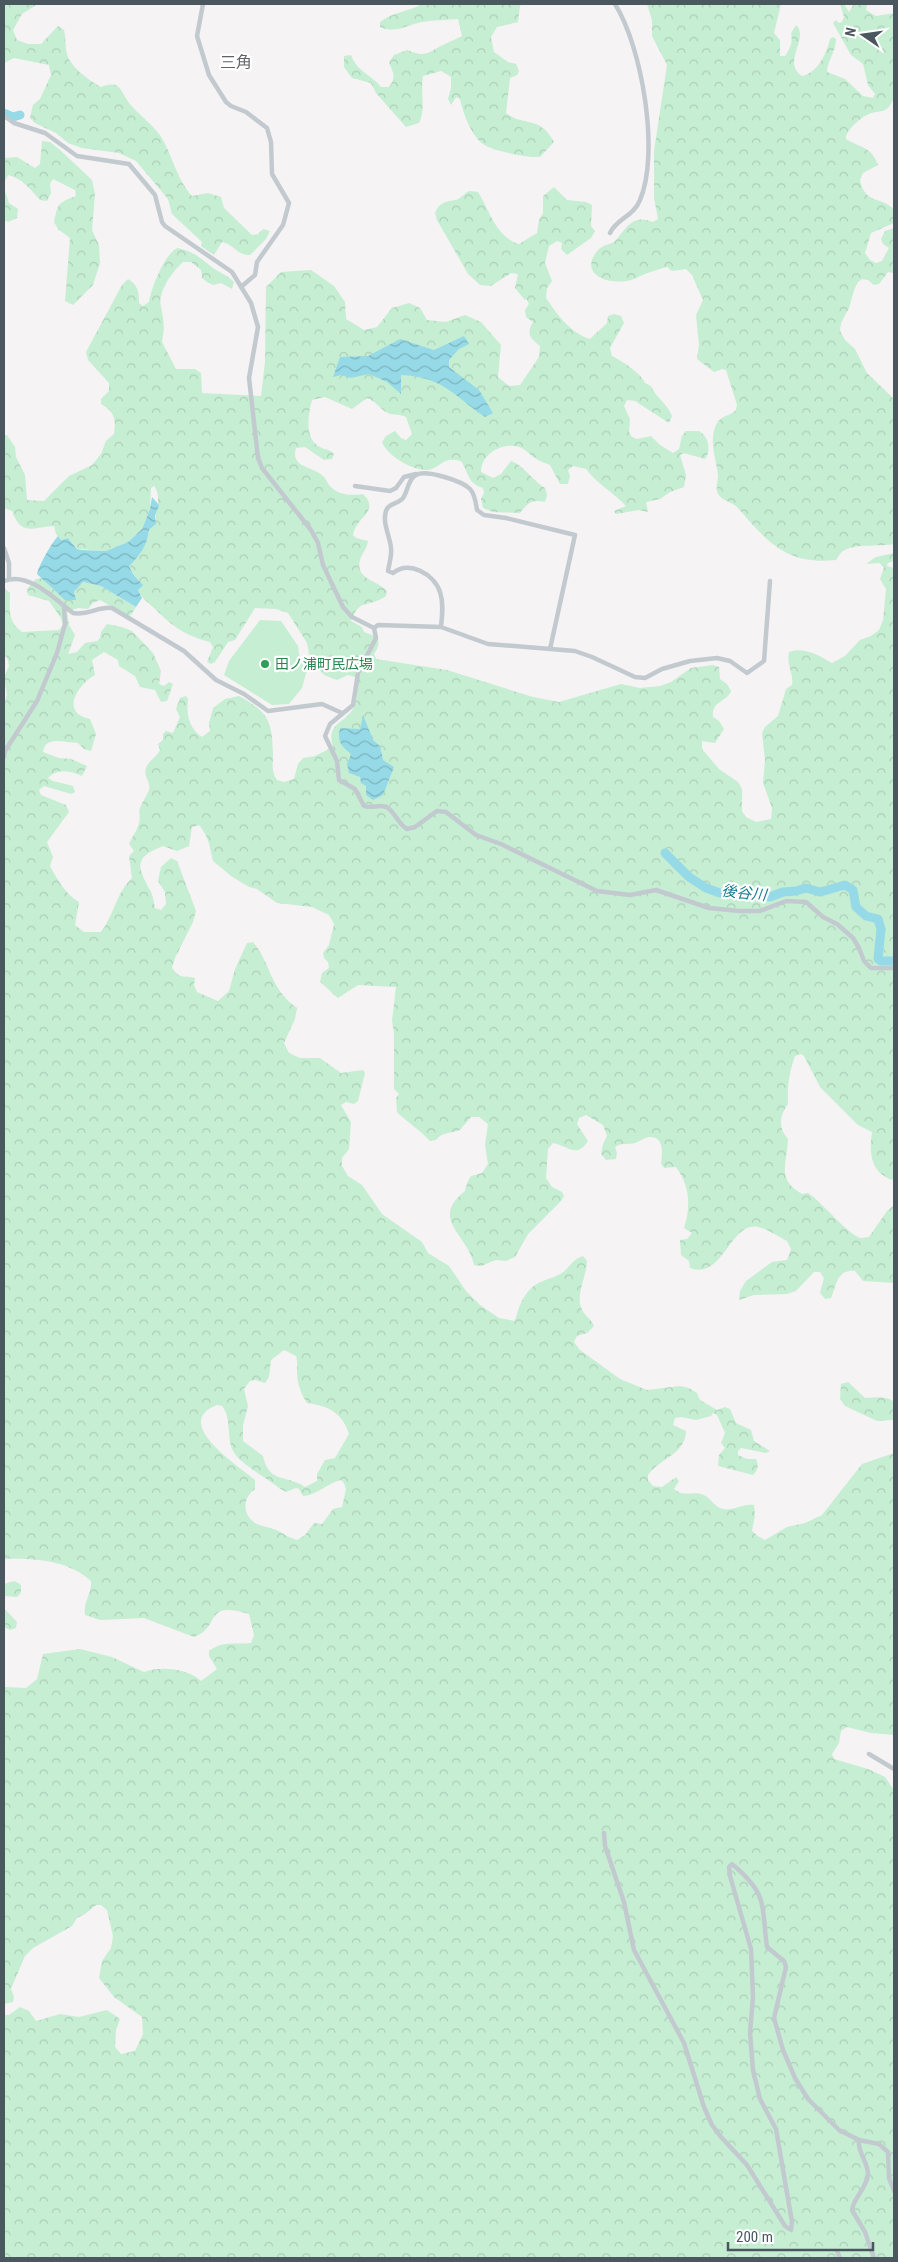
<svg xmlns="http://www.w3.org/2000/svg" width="898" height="2262" font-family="'Roboto Condensed','Noto Sans JP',sans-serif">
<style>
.forest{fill:url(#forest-crowns);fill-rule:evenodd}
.pitch{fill:#c6eed3}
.water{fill:url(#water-waves)}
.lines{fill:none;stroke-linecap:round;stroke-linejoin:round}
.river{stroke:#96dae7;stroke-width:9}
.minor{stroke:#c2cad0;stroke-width:4.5}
.leisure-dot{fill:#2e9e5b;stroke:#fff;stroke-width:2}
.labels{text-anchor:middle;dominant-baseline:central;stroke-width:4.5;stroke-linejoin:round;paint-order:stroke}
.leisure-label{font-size:14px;fill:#27864d;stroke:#fff;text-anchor:start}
.water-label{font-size:15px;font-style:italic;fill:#167b90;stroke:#fff}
.quarter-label{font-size:16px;fill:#5f6367;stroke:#fff}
</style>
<defs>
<pattern id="forest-crowns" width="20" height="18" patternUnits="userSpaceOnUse" patternTransform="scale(1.25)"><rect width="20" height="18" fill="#c6eed3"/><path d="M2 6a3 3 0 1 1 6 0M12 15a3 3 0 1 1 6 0" fill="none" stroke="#acceb8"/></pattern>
<pattern id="water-waves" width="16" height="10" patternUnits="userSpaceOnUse" patternTransform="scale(1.25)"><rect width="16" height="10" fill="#96dae7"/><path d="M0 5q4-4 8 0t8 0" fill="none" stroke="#7cb4be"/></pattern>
</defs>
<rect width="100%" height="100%" fill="#f5f3f3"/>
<path class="forest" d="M4,4H38L22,14L13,30L17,40L28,44H41L58,26L64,30C66,38 65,47 67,54C70,67 90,81 101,87C121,80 119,89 129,103C138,114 151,123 159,134C173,154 175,177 192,196L208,193L221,197L224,208L252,235L258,234L263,229L270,231L266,239L250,255C236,255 234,244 222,242L214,255L201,246L202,242L172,214L168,199L136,161L119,153L82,148L68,143L56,133L35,123L30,118L33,105L40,99L51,75L49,65L14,58L4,63Z
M422,4H522L520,6L518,22L497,27L491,37L494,52L508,62L516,64L519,71L517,75L510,78L506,113C524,127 540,115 554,142L540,157C529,158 492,151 483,144C471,135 463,113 460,99L456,97L451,105L448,99L451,88V77L441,71L423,76C420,92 426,109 419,123L406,127L376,93L371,83L352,78L344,67V56L351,55C358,73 370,73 381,87H389C396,78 394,73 389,63L394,55L407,50C426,58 427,53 443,45C449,42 456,39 462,36L458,19C446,20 434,20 422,22C407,25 396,34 380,27V22C393,12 408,12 422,4Z
M647,4H781L774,33L780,40V56H785C790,49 793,42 791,33L796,25C810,37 781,63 802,76C818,73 827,52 830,39L833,37L836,39C836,52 827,61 827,72L845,79L863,96L873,98L875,94L868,85L863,64L851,55L833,23L836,20L839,23L842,22L844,17L840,4H844L849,12L854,4H867L866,10L876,16L894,13V98C892,101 891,105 888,108C882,113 875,111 869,114C861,117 845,131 846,139C862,149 871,146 878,165L863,173L860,180C865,204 879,196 894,209V223L871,233L865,253L870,260L876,263L882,261L889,248L883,244L881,239L885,231L894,228V273L888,272L879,284L874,285L868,280L862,279L858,282L854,290L849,308L841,323L840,331L845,340L855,349L867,373L894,399V544C881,547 855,543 843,551C841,552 838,557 836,560C785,565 767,541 737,507C732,502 722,501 718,494C715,489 718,481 718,475C716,458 708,439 717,423C722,415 730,416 736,410L737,405L726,370L722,369L714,372L697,359L699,345L696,315L703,300L692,275L686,269L672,271L667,267C660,269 652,271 645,274C641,275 636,279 631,280C609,286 576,274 599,249C604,244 612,245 616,240C628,226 632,214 653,222L658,219L654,198V151L667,65L652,36V20Z
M42,141L50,142L60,150L92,180L95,194L92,230L99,245L100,263L93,285L73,305L65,301L70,238L58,229L54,222C58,203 58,203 76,196L75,190L53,179L50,184L51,193L47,201L40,200C31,190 22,178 8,175L4,183V158L17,157L35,168L40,164Z
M554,187L567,200L586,202L592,205L591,226L595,231L591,238L567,255L561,249L562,243L557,241L549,246L545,263L552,281L547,288L546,298C557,314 570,333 590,339L607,323L608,316L614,314L621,316L624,323L610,348L612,356C622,361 641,373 645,383L651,386C656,398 667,403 672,416L669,423L635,401L627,400L624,406L630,419L629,432L632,437L637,439L651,436L660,445L673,453L679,449L682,436L686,431H699C708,436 712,450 705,459L684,453L680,455L686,475L684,487L670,492L660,499L646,502L648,512L639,510L616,514L614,511L626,506C613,492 597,484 586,469L573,466L568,470L570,476L568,484H560L550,465C545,463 539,461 535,458C530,455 526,449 519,447C502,442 481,454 481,472L493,478L501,474L511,461C522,464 533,481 545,488L547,495L545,502C532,499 528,503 520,513L493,512L483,508L481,499L484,493L483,488C467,483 469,473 461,461C442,456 441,468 428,470C413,471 387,456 382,442L386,436L395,431L401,438L406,440L412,434L406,417C397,413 392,416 386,412C379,408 376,401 367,398L352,409L325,397L312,400C308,414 304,439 320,447C326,450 330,449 334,454L332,459L324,460L305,447L296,448C290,468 313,466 323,476C326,478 327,483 330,486C338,495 351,496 363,494C381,512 356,516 353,535L356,538L368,541C367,549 362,553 360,560C355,580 378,580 387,591L386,596C367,609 360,597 351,621L362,627L364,632L377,637C380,643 378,648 374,654L376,659L447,670L533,697L559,702L621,684L640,688L660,686L671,682L691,668L713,665L719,667L720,679L727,684L731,691C726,703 711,701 713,717L719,721L724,729L715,743L702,741V749L719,769L738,782L742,789V811L746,817L756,822L771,819L772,808L763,783L765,760L762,733L765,727L778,716L786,689L792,685C794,674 786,664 789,652C803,646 820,656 832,663L845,656L860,640L871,636L879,630L883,620L886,589L880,579L884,567L879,563L866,564L876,557L894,553V561L888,563L887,566L894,568V1177L892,1180C870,1172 869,1152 872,1132L858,1125L820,1087L804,1056L801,1054L795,1056C789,1073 787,1087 788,1104C779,1116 778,1128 788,1139C787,1165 776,1179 802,1194L808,1193C820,1200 849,1236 861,1238C864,1238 866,1237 869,1237L887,1211L894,1205V1283L863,1281L855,1271C837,1269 837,1284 831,1298L825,1299L820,1293L824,1278L820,1272H814L796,1291L787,1294L754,1295L739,1300L740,1291L746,1281L772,1262L787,1260L791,1249L787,1241C778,1237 768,1229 758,1227C730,1221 723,1281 690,1268L689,1261L681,1255L680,1240L687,1239L692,1233L684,1228C691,1207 690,1186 676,1167L664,1168L661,1164C662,1155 665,1137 650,1137C645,1137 640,1141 635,1143C628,1145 622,1142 615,1147L617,1153L616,1159L606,1160L601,1154L603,1144L607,1136L603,1125L586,1115L579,1118L577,1124L588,1141C576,1159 569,1146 553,1143L548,1149L546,1178L552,1187L562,1192L564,1196L561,1201L528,1234L515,1257L506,1261L496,1260L481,1266L474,1265C468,1234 429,1220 465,1191L467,1183L471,1176L482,1173L488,1164L485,1145L488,1124L479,1117H471L460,1130C450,1134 443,1131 436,1140L430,1141C419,1129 408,1123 397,1112L396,1098L399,1094L394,1089V1033L392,1021L396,987L358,985L338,998C331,993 327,987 320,982L322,973L329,968L328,962L324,958L323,953L329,945L334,924L329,915L312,907L277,903L257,889L249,887L231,876L213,861C209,845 210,839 199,825L192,827L189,846L177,851L163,846C133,858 137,866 151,892C153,896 154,903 155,908L161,910L166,904L165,892L158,881L161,867L171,858L177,861L196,911L193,922L175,958L172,968C181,980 183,975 195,978L194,985L197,992L218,1001L229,991L235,969L247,943L253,942C272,965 269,988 297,1008L295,1019L284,1043L289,1053L300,1058H320L341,1073L363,1070L365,1073L358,1101L354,1104L346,1102L341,1105L351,1122L349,1149L342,1158V1166L348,1176L362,1185L382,1214L422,1242L428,1253L449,1266L466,1291L480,1305L499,1318L515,1321C519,1305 526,1287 543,1281C550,1278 556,1277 562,1273C570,1267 573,1259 583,1256L587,1261C587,1275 576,1294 581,1307C583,1315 591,1318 594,1326L587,1333L577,1336L574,1342L580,1350L620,1379L647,1390L680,1386L689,1388L697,1393L700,1400L717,1410L725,1407L730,1409L736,1423L751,1430L754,1441L770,1451L766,1453L741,1448L738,1451V1455L747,1459H756C759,1465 758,1470 753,1475L718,1466L719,1455L725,1448L721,1443L725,1433L717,1415L713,1413L711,1416L696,1420L681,1417L675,1418L673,1425L686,1431C685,1455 661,1457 648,1475V1480L653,1486L662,1487L676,1477L679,1481L674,1489C684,1498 693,1490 704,1495C711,1498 714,1507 723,1509C734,1511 743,1503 754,1505L755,1515L752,1531L759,1537L765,1540L787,1527L805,1523L822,1515L862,1464L894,1453V1735L871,1733L847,1727L841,1731L839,1743L832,1754L834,1759L868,1769L885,1777L894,1790V2258H4V2015H9L20,2007L29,2011L36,2021L60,2014L79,2017L107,2010L120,2019L116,2030L115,2047L121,2054L135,2051L143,2034L142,2017L114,1997L99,1978L102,1961L111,1948L113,1936L107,1910L101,1905H96L85,1914L77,1918L72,1926L33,1948L25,1956L11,1989L14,1997L13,2002L4,2004V1685L5,1687L26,1688L37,1679L43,1654L80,1649L112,1657L144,1672C161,1666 187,1668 201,1681L217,1669L209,1656V1651C223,1640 236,1645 251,1643L254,1635L249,1614C202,1600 222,1627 194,1637L144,1618L100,1620L85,1615C83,1602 92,1594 91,1581C68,1560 34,1558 4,1559V705L7,695L4,677L9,666L8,660L4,654V588L10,593C10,610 7,621 22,632L59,630L63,625L61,618L49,601L28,595L27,589L36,579L42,578L53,589L74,592L83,582L101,586L136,607L131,615L128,616L100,600L93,603L88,609L78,608L67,612L69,625L75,635L68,654L77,652L85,643L97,641L100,638L101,632L107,624L122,627L132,631L153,653L161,671L159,684L164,686L169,682L173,684L167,701L161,702L155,690L140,687L135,676L119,666L118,660L104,652L92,660L95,675C77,685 60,713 90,719L96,734L91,751L84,749L78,743C66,743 45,735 43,752L59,758L71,759L87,766L82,776C70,771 58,768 48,778L53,781L73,786L75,792L71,794L44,786L39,790L41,795L66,805L69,812L47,842L53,857L50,866C57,879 66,895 79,902L75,925L84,932H101C114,915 116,893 132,878L129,856L134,851L129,844C132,837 138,829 139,823C141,818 138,812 140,808C142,802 147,796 149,790C151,782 143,776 146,768C149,760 157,757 160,750L158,744L163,740V734L166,731L173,733L180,717L176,709L180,698L186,696L188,699C186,715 189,728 202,737L210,731L209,723L213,708L225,699L239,696C268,712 272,720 273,753C273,764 271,771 277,780L284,782L294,779L298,764L303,758L315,756L333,747C326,723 343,725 353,709C359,700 356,687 355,677L348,675L337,680L324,675L310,659L307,643L288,613L276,609L255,608L235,640L228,642L215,662L211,664L207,662L213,647L210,642C185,636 171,625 154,608C147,602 142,598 138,590L140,581L133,574L129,565C141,554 147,546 149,530L156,524C154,510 163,498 154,486L151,488L150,509L142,529L128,542L106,551L78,549L68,538L61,540L56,534L54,526C34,527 21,537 12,511L4,508V435H7L15,447L16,457L25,475L27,500L44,501L69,476L92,465L101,454L106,441L114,434C116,419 115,412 101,404V399L109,391V383L88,360L86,352L122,285L128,279C138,285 139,292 139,303L143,306L149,302C151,289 165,252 178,248C196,253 199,257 213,268C220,273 227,275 234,282L232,289L221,283L213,285L207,282L202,278L201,270L191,262H183C173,271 157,292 161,307C164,322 165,326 162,342L176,369H195L201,373L202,393L261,396L265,362L266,287L281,272L311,270L334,286L345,302L346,319L364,330L377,327L392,308L409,303L420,308L427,320L446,322L465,315L481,322L501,345L498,377L509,386L520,385L539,357L540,346C530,338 526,334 533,322L526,317L525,310L529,304L527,300L524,299L515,288L518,274L511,273L491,286L480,285L468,274L437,220L435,213C440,202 445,202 455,200C459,200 465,193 469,191L478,192C490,211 496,237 519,244L537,233L539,220L543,213V196ZM284,1350L296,1356C298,1363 297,1365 297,1372C297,1383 301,1394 307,1403C328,1406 342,1412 349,1434L335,1458L325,1460L317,1474V1481L305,1487C286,1474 269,1484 263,1456L243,1441V1425L248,1406L244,1389L250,1381L256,1380L265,1383L269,1377L271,1360ZM217,1405L222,1406C232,1418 226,1436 233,1451C240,1464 267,1478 279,1488L286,1492L296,1488L299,1489L303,1496C318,1495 327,1483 341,1480L344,1483L346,1489L342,1507L333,1509L322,1524L314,1523L305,1535L297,1540C289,1538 283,1533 276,1530C270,1527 263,1527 257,1524C242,1516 242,1498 255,1489V1480C240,1467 170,1423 217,1405Z
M4,188L9,203L18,209L17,218L8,222L4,220Z
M848,1382L865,1398C875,1398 885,1395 894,1402V1420L877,1421L845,1406L840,1399L841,1384Z
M15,1581L21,1585V1593L17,1597L4,1596V1584Z
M4,1608L17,1622L16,1628L10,1630L4,1627Z"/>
<path class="pitch" d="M260,620L281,621L298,646L300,661L307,670L302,688L289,704L272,705L224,675L229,661Z"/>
<path class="water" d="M464,336L469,344L459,349L449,360V367L479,390L493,413L485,417C453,395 443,377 401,375V394L387,382L369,374L351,378L341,375L333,377L340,357L368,356L400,339L434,350Z
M152,497L159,505L155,516L156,524L149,530C147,546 141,554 129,566L133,574L143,585L138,590L142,598L136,607L101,586L83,582L74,592L76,600H65L37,574C39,565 51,544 58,536L61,540L68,538L77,549L82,550L106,551L128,542L142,529L150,509Z
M363,715L373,740L380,746L383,760L394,767L383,795L373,800L366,795V786L361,783L360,777L349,773L347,764L351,754C341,746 337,742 340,728L360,729Z"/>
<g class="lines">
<path class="river" d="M4,113L13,117L20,115
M665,853L689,877L706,888L720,893L770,897L783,892L796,891L806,888L820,892L845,885L853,890L856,907L866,916L878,919L881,929L878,959L881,961H894"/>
<path class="minor" d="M203,4L197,36L209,75L226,102L231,106L246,112L267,128L271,142L272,174L289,203L283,225L257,262L255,275L241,287
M4,116L14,123L45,133L77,156L129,164L155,195L162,222L165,226L232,272L251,303L258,327L249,378L258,458L262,468L311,530L318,543L323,565L343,607L352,617L374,628L378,625L441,627L488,644L575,651L592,657L635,677L645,678L662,669L690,661L717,658L730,661L747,673L764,661L770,581
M610,233C616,219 634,216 640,200C660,153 642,47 615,4
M355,486L390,491L396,488L404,477L416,474
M4,548L9,563V578
M4,581C28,571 55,599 73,613C87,616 99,606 112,608L184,651L216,680L244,694L268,711L322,704L342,713
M441,627C442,616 444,604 440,592C434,574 409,560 393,573L388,571C389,564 392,556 391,548C390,536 382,523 386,511C388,503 399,504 403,498C408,491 408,479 416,475C426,469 462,481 470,489C475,494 476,503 477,510L484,515L506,518L575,535L550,649
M374,628L376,638L358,673L353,705L330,724L325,736L337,761L339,780L355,789L364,806C372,809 381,803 388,808C396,814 398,824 407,829L415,827L437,811L446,812L476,835L501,844L597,891L630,895L656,890L709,908L739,911H760L786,901L806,902L823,917L837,924L853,938L859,948L864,961L871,968H894
M4,757L5,751L37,701L57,653L65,624L64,607
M869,1754L894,1769
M604,1833L605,1846L624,1902L634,1950L684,2043L704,2107L712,2125L721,2137L747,2165L785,2226L791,2230L792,2222L776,2129L760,2099L753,2070L750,2033L753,1997L751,1949L730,1876L729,1867L732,1864C769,1895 761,1905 767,1947L784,1961L786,1967L774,2018L783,2050L795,2078L808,2099L839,2130L859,2140L879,2144L888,2152L889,2178L894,2191
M859,2140C857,2152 868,2162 868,2174C867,2188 854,2197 852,2210L865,2232L874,2258
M837,2251L840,2258"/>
</g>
<circle class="leisure-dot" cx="265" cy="664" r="5"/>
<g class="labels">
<g class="leisure-label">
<text x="275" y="664">田ノ浦町民広場</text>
</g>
<g class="water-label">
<text transform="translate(744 893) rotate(6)">後谷川</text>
</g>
<g class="quarter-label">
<text x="236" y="62">三角</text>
</g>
</g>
<rect width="898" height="2262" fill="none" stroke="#4b575f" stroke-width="10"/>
<g transform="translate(863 35) rotate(283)" stroke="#ffffff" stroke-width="4" paint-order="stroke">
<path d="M0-4L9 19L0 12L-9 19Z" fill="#4b575f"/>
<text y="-8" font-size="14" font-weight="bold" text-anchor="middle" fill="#4b575f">N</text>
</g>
<path d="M728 2242v8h145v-8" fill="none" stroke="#4b575f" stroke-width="2.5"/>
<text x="736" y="2242" font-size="15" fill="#4b575f" stroke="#ffffff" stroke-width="4" paint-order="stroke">200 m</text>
</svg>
